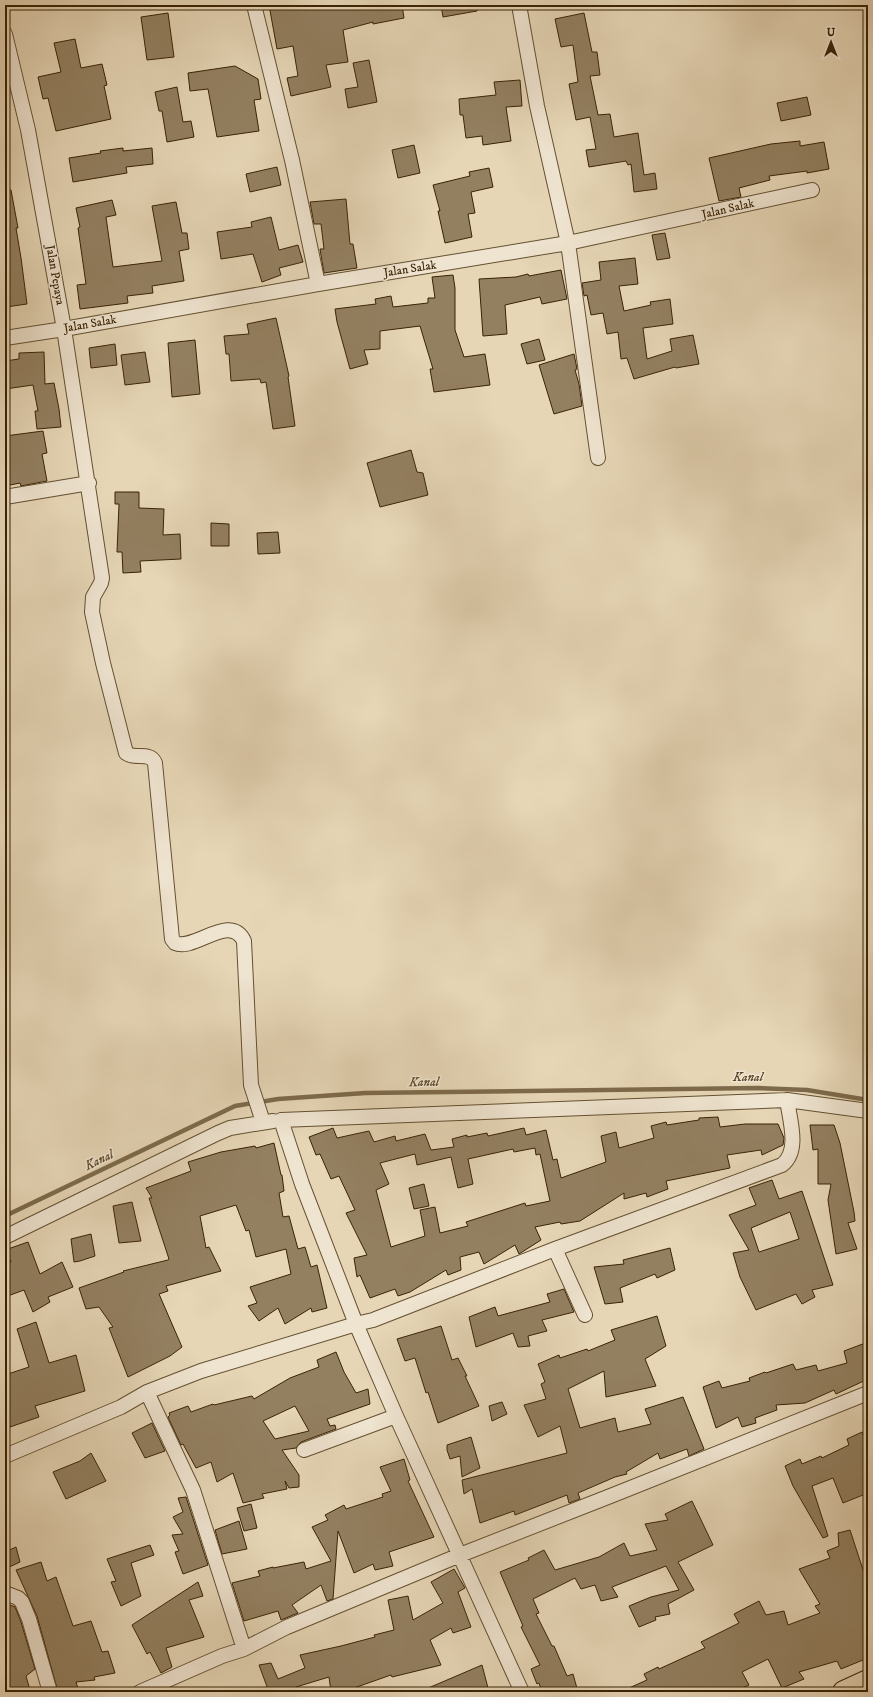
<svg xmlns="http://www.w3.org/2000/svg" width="873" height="1697" font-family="'IM FELL DW Pica',serif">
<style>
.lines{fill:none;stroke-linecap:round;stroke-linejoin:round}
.stream{stroke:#7d6a4b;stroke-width:4.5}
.building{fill:#938061;stroke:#392305;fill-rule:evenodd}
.street-casing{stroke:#645031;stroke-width:16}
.highway-casing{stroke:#392305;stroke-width:24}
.street{stroke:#efe4d0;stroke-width:14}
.highway{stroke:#e6d6b6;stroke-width:22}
.labels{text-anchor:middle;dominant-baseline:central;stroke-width:3;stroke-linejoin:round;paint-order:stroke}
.street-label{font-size:12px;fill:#392305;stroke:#efe4d0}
.water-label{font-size:13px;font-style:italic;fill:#5b4628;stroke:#efe4d0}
</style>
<rect width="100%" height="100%" fill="#e6d6b6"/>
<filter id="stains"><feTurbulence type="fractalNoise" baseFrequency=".005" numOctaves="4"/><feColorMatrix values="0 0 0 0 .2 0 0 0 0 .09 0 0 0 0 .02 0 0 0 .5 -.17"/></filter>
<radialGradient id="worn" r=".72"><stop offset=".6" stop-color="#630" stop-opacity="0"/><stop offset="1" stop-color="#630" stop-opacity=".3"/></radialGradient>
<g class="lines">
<path class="stream" d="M5,1216L235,1106L278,1099L365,1093L758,1088L807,1090L868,1100"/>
</g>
<path class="building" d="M269,5H402L404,18L373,24V22L343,30L348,62L326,65L331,87L291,96L287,78L298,76L293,46L277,49Z
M441,5H477V11L443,17Z
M168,13L174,57L147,60L141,17Z
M584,13L592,52H597L600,75L590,76L598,115L610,114L614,137L638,133L644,175L655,173L657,189L634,192L631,164L628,165L626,161L589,167L586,150L596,149L590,117L576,120L569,84L578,82L573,45L561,47L555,19Z
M75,39L81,68L102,64L107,85L104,86L111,119L56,131L48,98L43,99L38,77L61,72L54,43Z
M369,60L377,102L348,108L345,89L358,87L353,63Z
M235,66L258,79L261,99L254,100L259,131L217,137L208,89L190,91L188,73Z
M520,80L522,106L506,107L511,141L483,145L482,136L466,138L463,115H460L459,99L496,95L494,82Z
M177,87L183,122L191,121L194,137L167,142L162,111H159L155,92Z
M807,97L811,115L781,121L777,103Z
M800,141V146L824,142L829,169L807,173V171L769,176L770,180L739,188L741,197L719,201L709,158L771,144Z
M414,145L420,173L398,178L392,150Z
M123,148V151L152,148L153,164L126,167L127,173L73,182L69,158L101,153L100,151Z
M277,167L281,185L250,192L246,174Z
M489,168L493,187L471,192L475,213L468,214L472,237L445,243L438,211H440L433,185L470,176L469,172Z
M5,190H11L18,228H16L21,258L27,304L6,307Z
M346,199L350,244H353L357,268L324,273L320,249H324L321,224H314L310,202Z
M112,200L116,215L106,217L113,267L162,261L152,206L176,202L182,233H187L189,249L179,251L184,281L152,286L153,293L127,296L128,303L80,309L77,285L86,284L78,228L80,227L76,208Z
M271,217L279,250L298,245L303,262L279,268L281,275L262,282L253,254L221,259L217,232L252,227L251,222Z
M665,233L670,258L657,260L652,235Z
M635,258L638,284L619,286L624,311L651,305L650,302L670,299L673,324L643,328L647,359L672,351L670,339L693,335L699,364L676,368L675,367L634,379L627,358L621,359L618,332L607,334L603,313L591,315L587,295L584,296L582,283L601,280L599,262Z
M561,270L567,299L542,304L540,297L505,305L507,334L483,336L479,279L516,277L528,274L529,276Z
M453,275L455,288V330L464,357L485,354L490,385L434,392L430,369H433L420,326L380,331V349L364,350L368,364L350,369L337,322L335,309L376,304L375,299L391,296L393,307L428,303V298H435L432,277Z
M276,318L289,376L288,377L295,426L273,429L266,382L261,383L260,379L231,381L229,354H226L224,336L249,334L247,324Z
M539,339L545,360L527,364L521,344Z
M195,340L200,394L172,397L168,343Z
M115,344L117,365L91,368L89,348Z
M44,352L45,384L54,383L59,409L61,427L37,429L35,411H38L33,385L5,389V361L19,359V353Z
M145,352L150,382L125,385L121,355Z
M574,354L577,369L575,370L579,384L582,406L554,414L539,365Z
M43,431L47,453L42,454L47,481L21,486L20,483L5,486V436Z
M411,450L417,472L423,473L428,495L380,507L367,463Z
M115,492H139V508L164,509L163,535L180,534L181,559L140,561L141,572L123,573L122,552H117L119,504H115Z
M211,523L229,524V546H211Z
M278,532L280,553L258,554L257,533Z
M718,1117L720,1127L745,1124H778L784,1138L783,1145L762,1155L761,1150L727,1155L730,1168L666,1181L668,1189L647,1197L646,1193L624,1199V1193L580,1221L561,1224L560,1222L535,1227L541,1240L519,1254L515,1245L484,1264L479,1252L460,1257L461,1270L448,1275L446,1270L410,1292L398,1296L395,1289L370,1298L360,1275L357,1277L354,1258L367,1255L346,1213L355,1210L339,1176L331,1179L320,1154L316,1155L309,1137L333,1128L337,1138L369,1131L374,1142L395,1136L396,1141L425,1134L431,1150L454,1147L452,1139L467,1135V1137L487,1133L488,1136L524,1128L526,1135L546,1130L553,1160L557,1159L561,1178L606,1162L601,1136L616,1132L619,1148L654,1138L651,1126L666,1122L667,1125L699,1120V1118ZM535,1148L536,1155L540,1154L550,1201L526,1206L525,1203L466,1222L468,1226L440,1233L435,1207L420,1210L425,1236L391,1247L376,1190L389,1184L380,1163L415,1154L417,1165L451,1157L458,1188L473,1184L468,1159L513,1149L514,1152Z
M810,1125H834L840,1143L854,1212L855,1221L848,1223L857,1249L836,1254L828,1200L831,1184H818V1149L813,1150Z
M274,1143L281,1175H282L284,1191L279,1193L283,1217L289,1216L298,1249L305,1247L311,1267L317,1265L327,1308L312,1312L311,1308L285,1324L278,1308L259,1321L248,1306L257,1303L250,1287L291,1274L286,1249L256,1257L249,1230L246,1231L236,1205L200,1216L206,1248L209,1247L221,1271L166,1286L168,1291L159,1294L182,1347L170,1356L128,1377L109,1328L113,1327L99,1307L86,1309L79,1288L124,1272L123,1271L168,1260L169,1259L149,1198H152L146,1188L191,1171L188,1162L221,1152L255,1146L256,1148Z
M772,1180L779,1199L802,1191L833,1285L812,1290L815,1297L802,1304L796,1294L756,1310L740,1277L733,1253L749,1250L729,1215L756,1205L749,1188ZM790,1212L799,1239L759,1252L751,1228Z
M424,1184L429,1206L414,1209L409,1188Z
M132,1202L141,1241L119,1243L113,1206Z
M91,1234L95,1256L80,1261L74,1262L71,1239Z
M28,1242L40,1274L62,1262L73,1287L48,1297L50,1302L33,1312L24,1290L5,1297V1264L11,1262L5,1250Z
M670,1248L675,1270L657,1278L655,1274L620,1288L623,1302L605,1304L594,1267L624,1264L623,1260Z
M564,1289L574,1312L542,1320L547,1331L528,1336L530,1346L518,1347L513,1333L476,1347L469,1317L495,1307L498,1316L550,1302L547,1294Z
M657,1316L666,1346L645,1359L656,1386L606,1397L604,1371L568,1389L580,1428L615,1418L618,1432L651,1424L645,1409L683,1397L704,1449L689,1456L687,1449L660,1459L658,1453L626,1472L627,1474L615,1477L578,1493L580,1499L569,1503L567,1495L515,1515L514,1511L480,1523L472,1489L464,1494L462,1480L567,1453L560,1426L538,1437L524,1405L546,1399L541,1384L545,1382L538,1364L559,1355L560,1358L587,1349L588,1351L615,1340L611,1330Z
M36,1322L49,1363L76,1355L85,1391L35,1406L39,1417L10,1427L5,1414V1375L29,1367L17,1329Z
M441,1326L452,1360L458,1358L467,1376H465L479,1406L438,1423L428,1392L426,1393L415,1358L405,1361L397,1339Z
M868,1342V1379L836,1394L834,1390L805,1403L776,1405L777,1410L755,1418L756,1423L742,1427L738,1417L716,1428L703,1387L719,1381L722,1388L750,1381L749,1378L765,1372L766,1373L793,1364L796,1370L816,1365L818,1371L847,1363L844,1351Z
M336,1352L344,1372L356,1393L368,1389L370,1404L327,1419L330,1426L335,1425L336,1429L301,1442L296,1448L282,1450L299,1475V1487L289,1488L285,1481L287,1489L262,1494L264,1498L243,1503L233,1473L217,1482L211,1462L196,1468L183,1444L181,1445L168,1417L170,1415L169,1413L188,1406L191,1412L213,1404L214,1405L252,1396L254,1399L290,1378L319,1367L317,1360ZM295,1406L309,1431L275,1439L263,1421Z
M502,1402L507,1414L492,1421L489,1406Z
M152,1423L165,1451L145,1458L132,1433Z
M862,1432L868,1448V1493L843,1503L833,1478L812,1486L828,1536L823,1538L793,1486L785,1466L800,1459L802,1464L821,1456L822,1458L849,1445L847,1439Z
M471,1437L480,1468L462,1477L460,1456L450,1459L447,1450V1445Z
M91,1453L106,1481L66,1499L53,1472L80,1461Z
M404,1459L410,1480L408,1481L434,1537L389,1552L393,1566L375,1570L373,1564L354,1573L338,1531L333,1599L327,1601L321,1585L292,1605L298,1613L281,1620L278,1611L244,1621L232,1583L260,1576L258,1571L273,1567V1568L304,1562L306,1569L331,1561L312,1527L328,1520L325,1515L344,1505L346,1509L383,1497L382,1494L391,1491L380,1467Z
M186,1497L208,1565L183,1574L175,1552L179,1551L172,1535L183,1534L173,1517L183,1512L178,1498Z
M692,1501L713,1545L678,1562L694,1590L668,1604L670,1614L655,1617L656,1620L639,1627L629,1606L651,1597L679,1590L666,1566L612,1587L618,1597L601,1601L595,1585L581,1589L575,1578L533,1599L539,1613L536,1614L552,1646H554L567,1676L573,1674L578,1692H542L539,1683L537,1684L531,1669L540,1665L521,1627L523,1626L500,1572L529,1560L528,1558L544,1550L555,1570L599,1557L624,1543L630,1556L657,1550L645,1524L668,1520L665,1514Z
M251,1504L257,1528L244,1531L237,1508Z
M239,1521L247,1549L222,1554L215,1530Z
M850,1530L868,1585V1658L841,1669L837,1661L799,1672L804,1679L782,1688L768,1659L742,1672L749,1685L734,1692H620L647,1680L644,1674L658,1667L659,1669L705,1648L701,1642L739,1623L734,1614L759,1601L766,1615L784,1611L788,1625L820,1613L815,1606L820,1604L799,1569L830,1558L827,1551L839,1546L838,1533Z
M150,1545L154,1555L131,1563L141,1596L121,1606L111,1582L116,1581L107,1559Z
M16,1547L20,1562L5,1569V1552Z
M41,1562L47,1581L56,1577L73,1626L91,1621L102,1652L108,1651L115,1673L94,1677L95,1680L76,1682L79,1692H58L37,1616L16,1570Z
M454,1569L465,1588L458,1592L471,1627L453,1633L451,1628L430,1640L441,1665L392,1677L391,1675L351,1689L352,1692H331L329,1677L296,1687L298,1692H269L259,1665L271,1663L278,1679L305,1668L300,1655L341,1646L375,1637L374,1635L394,1630L388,1600L408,1596L413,1620L443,1603L431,1582Z
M198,1582L203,1596L189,1600L204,1637L166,1648L172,1667L161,1673L150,1652L147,1654L132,1625Z
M5,1603L15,1607L21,1622L35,1669L26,1676L30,1690L5,1692Z
M482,1665L488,1688L478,1692H471L470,1688L461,1692H419Z"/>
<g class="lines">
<g class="street-casing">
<path id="street" d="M254,5L292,160L318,284
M519,5L537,106L568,243L598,458
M5,34L28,130L64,329L102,578L101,583L93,597L92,612L103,663L126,753C135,760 150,751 155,763L172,939L175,943C194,952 230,912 244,941L251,1085L263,1122
M5,338L64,329L318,284L568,243L812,190
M5,497L89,483
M5,1237L218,1133L230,1128L273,1121
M555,1249L585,1315
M147,1392L193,1490L244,1649
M304,1450L396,1416
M5,1456L121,1407L147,1392L201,1371L356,1324L373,1320L555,1249L782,1165C800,1151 790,1121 787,1100
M5,1593L18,1598L22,1602L29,1619L50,1692
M140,1692L222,1656L244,1649L287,1627L460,1555L613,1495L868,1393
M522,1692L396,1416L356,1324L302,1184L281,1120L787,1100L868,1111"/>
</g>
<g class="highway-casing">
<path id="highway" d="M844,1692L868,1681"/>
</g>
<use href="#street" class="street"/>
<use href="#highway" class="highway"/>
</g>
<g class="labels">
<g class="street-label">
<text transform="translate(728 209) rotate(-13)">Jalan Salak</text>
<text transform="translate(410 269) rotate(-9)">Jalan Salak</text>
<text transform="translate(55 275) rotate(80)">Jalan Pepaya</text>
<text transform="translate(90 324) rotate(-10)">Jalan Salak</text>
</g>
<g class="water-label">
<text x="748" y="1077">Kanal</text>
<text transform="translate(424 1082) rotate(-1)">Kanal</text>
<text transform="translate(99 1160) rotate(-26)">Kanal</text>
</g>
</g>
<rect width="873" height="1697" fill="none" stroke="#e6d6b6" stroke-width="20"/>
<rect x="6" y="6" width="861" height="1685" fill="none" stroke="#392305" stroke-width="2"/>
<rect x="10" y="10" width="853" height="1677" fill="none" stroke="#392305"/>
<g transform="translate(831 42)" stroke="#efe4d0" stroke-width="3" paint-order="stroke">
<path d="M0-3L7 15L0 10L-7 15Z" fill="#392305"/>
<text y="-6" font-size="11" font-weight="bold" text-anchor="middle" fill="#392305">U</text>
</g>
<rect width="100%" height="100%" filter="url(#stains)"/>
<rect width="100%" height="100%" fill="url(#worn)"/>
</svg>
